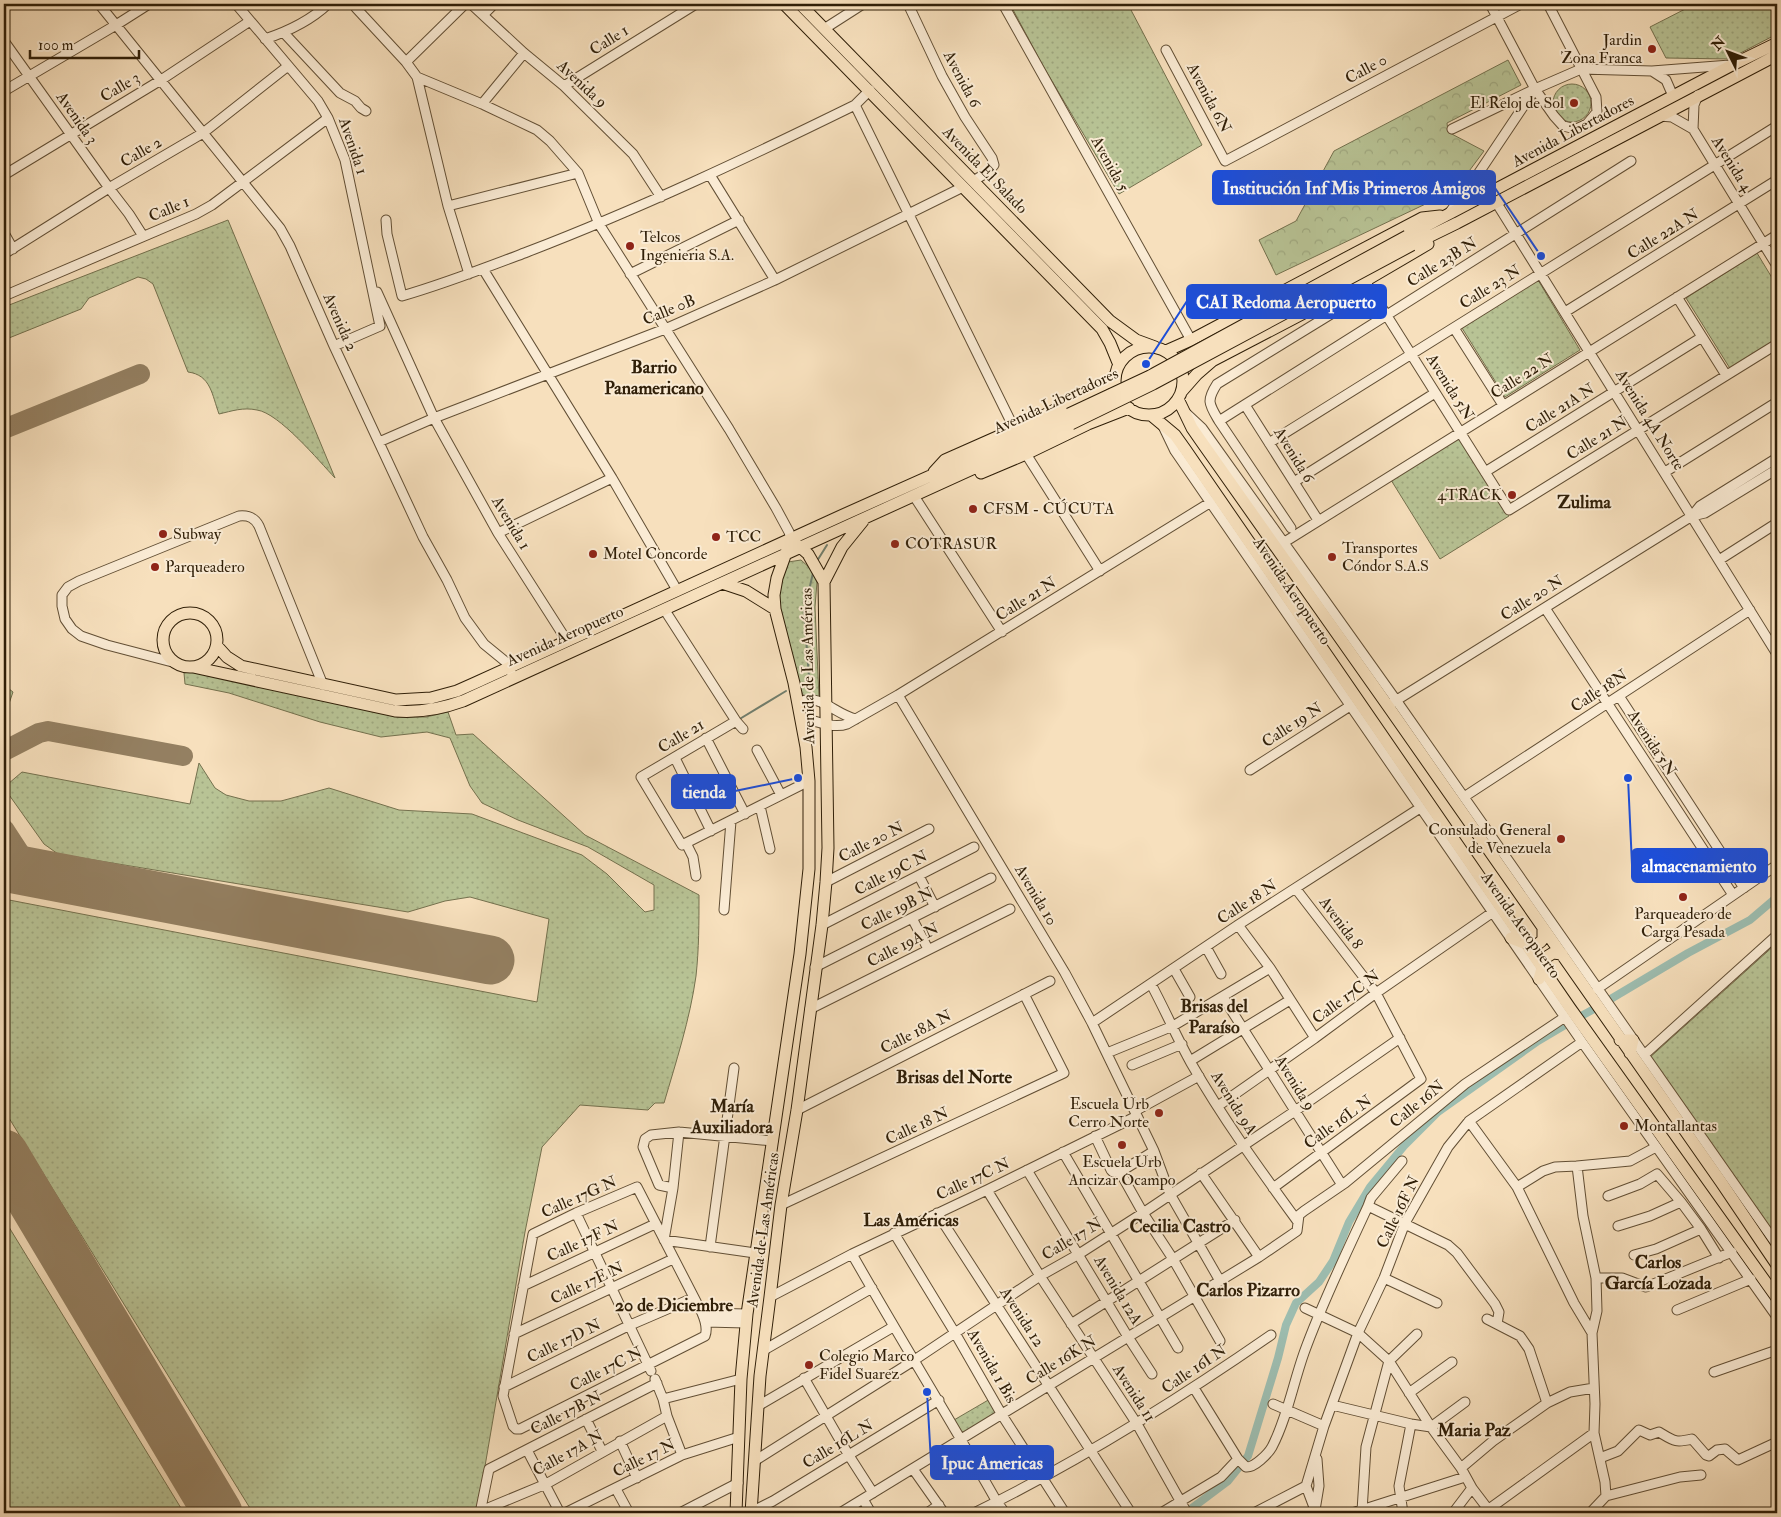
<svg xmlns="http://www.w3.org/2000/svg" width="1781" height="1517" font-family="'IM FELL Double Pica',serif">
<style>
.grass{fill:url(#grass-dots);stroke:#74714e}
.forest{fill:url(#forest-crowns);stroke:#74714e}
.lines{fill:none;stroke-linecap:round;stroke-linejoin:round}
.stream{stroke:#717e6d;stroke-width:2}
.canal{stroke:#9dbdb0;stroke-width:8}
.taxiway{stroke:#948062;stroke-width:20}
.runway{stroke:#948062;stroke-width:49}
.minor-casing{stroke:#624f35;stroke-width:11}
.major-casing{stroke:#301f08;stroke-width:13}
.minor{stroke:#faebd4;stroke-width:9}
.major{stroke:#f7e0bd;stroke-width:11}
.major-bridge-casing{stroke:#301f08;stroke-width:13;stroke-linecap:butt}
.major-bridge{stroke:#f7e0bd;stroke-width:11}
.poi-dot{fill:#8f2418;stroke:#faebd4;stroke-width:2}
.labels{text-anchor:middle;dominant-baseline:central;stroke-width:4;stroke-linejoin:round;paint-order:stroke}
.street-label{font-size:16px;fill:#301f08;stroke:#faebd4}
.poi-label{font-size:16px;fill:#301f08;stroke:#faebd4;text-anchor:start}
.neighbourhood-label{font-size:18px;font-weight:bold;fill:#301f08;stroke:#faebd4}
.leader{fill:none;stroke:#1d4ed8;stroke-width:2}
.callout-dot{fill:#1d4ed8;stroke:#faebd4;stroke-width:2}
.callout{fill:#1d4ed8;stroke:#1d4ed8;stroke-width:2}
.callout-label{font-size:18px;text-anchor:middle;font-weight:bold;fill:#fff}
</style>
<defs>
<pattern id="grass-dots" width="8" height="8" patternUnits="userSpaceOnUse" patternTransform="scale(1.25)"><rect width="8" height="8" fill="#b8c395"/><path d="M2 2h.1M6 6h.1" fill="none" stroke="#9ea77f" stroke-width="1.8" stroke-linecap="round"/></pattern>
<pattern id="forest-crowns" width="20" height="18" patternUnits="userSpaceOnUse" patternTransform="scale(1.25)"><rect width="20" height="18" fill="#b8c395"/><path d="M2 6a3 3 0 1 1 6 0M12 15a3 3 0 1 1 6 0" fill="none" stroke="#9ea77f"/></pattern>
</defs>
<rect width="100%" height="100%" fill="#f7e0bd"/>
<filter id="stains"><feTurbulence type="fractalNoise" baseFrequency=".004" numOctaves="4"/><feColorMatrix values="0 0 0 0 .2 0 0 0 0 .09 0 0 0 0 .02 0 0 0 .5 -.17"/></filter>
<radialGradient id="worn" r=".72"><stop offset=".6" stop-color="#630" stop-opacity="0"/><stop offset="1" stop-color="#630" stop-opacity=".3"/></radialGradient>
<path class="grass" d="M1010,4H1142L1131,10L1202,145L1119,194L1043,66Z
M1695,4H1777V34L1729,59L1666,58L1650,27Z
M1553 103a19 19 0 1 1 38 0a19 19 0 1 1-38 0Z
M228,220L335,478C319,461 279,413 257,410C243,407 232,411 219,414C212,395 211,375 188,372L153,284L146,279L138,277L89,298L81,309L4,340V307Z
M1757,253L1777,286V341L1731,370L1686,298Z
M1538,280L1580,350L1505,397L1462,328Z
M1458,437L1509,516L1440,559L1391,480Z
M801,560L811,569L817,582L815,607L819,698L805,697L798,688L778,616L780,581L788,562Z
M201,670L219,672L398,717H426L448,712L456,735L473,734L585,835L699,895C699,922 699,949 696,976C690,1019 676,1062 664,1103H655L648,1110L580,1105L542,1147L525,1232L477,1513H253L4,1110V899L537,1002L549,919L470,897L445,901L408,912L58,854L44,844L7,792L8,784L22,772L190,804L199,763L215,788L226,795L249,801H281L329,788L399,810L472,814L582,855L607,874L645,912L654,910V885L588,847L518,820L482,803L470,786L450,738L427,732L381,737L320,722L229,693L185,684L184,673Z
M4,685L13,692L4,718Z
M1777,943V1241L1647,1060Z
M4,1219L184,1513H4Z
M990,1399L996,1412L961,1435L954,1420Z"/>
<path class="forest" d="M1508,60L1521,85L1447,123L1448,132L1484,151L1455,190L1276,275L1259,240L1296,221L1334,151Z"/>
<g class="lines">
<path class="stream" d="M817,561L827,545
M809,677L804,612L813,573
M738,720L786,691"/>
<path class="canal" d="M1609,1000L1688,953L1750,920L1777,897
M1583,1015L1594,1009
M1192,1508L1228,1481L1248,1456L1278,1358L1286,1325L1296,1303L1319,1282L1333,1261L1349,1222L1370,1187L1404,1146L1438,1112L1538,1041L1565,1025"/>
<path class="taxiway" d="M4,429L140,374
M4,751L39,733L48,731L183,756
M4,829L21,855L41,874
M5,867C18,867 18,856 15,846"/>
<path class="runway" d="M4,867L490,960
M4,1154L218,1513"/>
<g class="minor-casing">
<path id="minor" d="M99,4L280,228L290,246L334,346L423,537L447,580L465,618L484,644L506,662L511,672
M236,4L318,101L328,118L345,160L380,326L334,346
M471,4L524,53L564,86L633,154L661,197
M908,4L942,76L965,117L992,158L994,165L988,172L973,181
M1003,4L1191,340
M1490,4L1535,89L1554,116L1563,126L1576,129L1587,124L1597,112L1596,97L1548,4
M4,7L10,4
M356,8L406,62L417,77L448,206L469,274
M483,15L494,4
M824,29L863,4
M284,33L340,93L355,101L361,108L366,111
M265,39C289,31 310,21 328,4
M4,41L109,188L129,214L143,236
M1166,50L1225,161L1521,4
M406,62L465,4
M1652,71L1666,80L1673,96
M417,77L482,104L537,130L550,141L578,173L599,224L729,429L776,508L789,532L791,539
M564,86L696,4
M4,91L116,25L149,4
M482,104L524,53
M855,105L1015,430
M1660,116L1672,117L1693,129L1777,266
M1452,129L1535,89L1581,69L1652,71L1730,65
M1693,129L1694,105L1698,95
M4,175L161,80L250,21
M710,175L775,280
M1496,202L1777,654
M448,206L578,173
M1450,212L1474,180L1535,89
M386,220L387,234L402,296C444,284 485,268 527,252C639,209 747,158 855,105L870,90
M4,233L13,249
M4,254L109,188L203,133L288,66
M483,269L612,478L677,590
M630,274L739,220
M1365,281L1509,510L1777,344
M377,292L434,418L498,533L567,641
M4,296L196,214L212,205L328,118
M1677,297L1726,375
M1565,312L1777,180
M1454,328L1503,405
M1245,405L1318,520
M1187,414L1202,428L1396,700L1777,1245
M1219,421L1631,161
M1163,426L1175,451L1582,1042L1777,1317
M379,442L434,418L665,329L775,280L963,187
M1269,443L1777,126
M1026,454L1100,571
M1485,472L1702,337
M1665,472L1777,402
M1294,482L1435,393
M914,496L1002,632
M1692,516L1705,513L1777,469
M1291,528L1219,421C1209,404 1206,401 1217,384L1336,311
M498,533L612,478
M1283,543L1777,235
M1719,560L1777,523
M1545,608L1733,895
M664,609L736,721L743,729
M176,663L107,645L81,636L72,629L65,619L62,606V595L68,587L79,581L239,516C249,515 255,518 259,526L323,685
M898,695L1065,973L1092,1023L1154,1151L1170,1194L1220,1281
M1619,696L1744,888
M799,702C821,693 834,714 856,719
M1392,703L1692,516L1700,506L1777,458
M801,717C815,721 833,729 847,724L898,695L1211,502
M736,721L641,777L682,845L809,781
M706,738L745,814
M757,750L781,795
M675,758L711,831
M1250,770L1350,706
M1464,797L1750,610
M760,806L770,849
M686,843L693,857L696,876
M919,876L935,907
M826,882L929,829
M724,910L731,821
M912,918L928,949
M822,925L974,847
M1238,925L1270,968L1315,1038
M1206,947L1221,974
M815,967L991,878
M1174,969L1190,997
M1151,984C1165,1010 1177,1038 1191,1063C1223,1119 1261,1171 1298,1222
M1597,989L1777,865
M1223,997L1342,1185
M810,1009L1010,909
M1092,1023L1238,925L1420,808
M1107,1053L1173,1026L1270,968
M1644,1055L1777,935
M1190,1061L1290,1000
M1132,1065L1182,1044
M1218,1106L1315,1038L1376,993L1493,912
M797,1110L1050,981
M1135,1111L1199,1076
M1469,1121L1517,1187L1574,1303L1592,1333
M679,1132L673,1188L664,1240L755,1253
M1095,1136L1111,1170L1113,1172H1120L1154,1151
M1063,1152L1178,1348
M1577,1166L1583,1216L1596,1278L1597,1311L1592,1333L1595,1404L1594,1433L1605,1482L1606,1496L1590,1513
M1027,1170L1128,1337L1152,1374
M1120,1172L1143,1213L1173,1259L1220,1341
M1201,1173L1259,1257
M637,1187L702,1313C705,1320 708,1328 705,1336L520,1429H516L513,1426L503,1396L533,1234L576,1213Z
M1517,1187L1543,1171L1555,1167L1577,1166L1630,1161L1656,1147
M673,1188L659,1185L643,1147L645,1139L651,1135L679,1132L773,1141
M1273,1188L1421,1079L1376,993L1296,889
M987,1190L1040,1276L1137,1424L1187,1513
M1608,1196L1640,1184L1657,1174L1681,1202
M781,1205L1064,1073L1024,994
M1368,1206L1448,1245L1457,1253L1495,1304L1499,1312L1497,1324
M576,1213L651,1371
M937,1213L1131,1513
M1618,1226L1650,1216L1681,1202L1701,1229
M894,1233L955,1333L1002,1415L1065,1513
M710,1247L734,1068
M852,1254C899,1337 950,1419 997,1502L1005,1513
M1634,1255L1656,1249L1701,1229L1719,1258
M1384,1278L1437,1303
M1596,1278H1622L1646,1287L1732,1252
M523,1286L655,1224
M770,1297L852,1254L987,1190L1137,1116
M1305,1308L1358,1333L1389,1361L1431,1427L1461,1468L1472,1488L1491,1513
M1677,1310L1751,1279
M702,1313L747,1314
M1487,1319L1520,1336L1529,1349L1547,1403
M706,1322L746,1323
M1071,1324L1235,1220
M514,1334L673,1259
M764,1350L872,1288
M1714,1372L1777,1350
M804,1378L848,1454L873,1493
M655,1379L663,1399L667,1416L682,1455
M504,1387L628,1326L693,1298
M1194,1388L1238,1459L1246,1467C1254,1468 1268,1454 1272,1447C1287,1418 1293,1384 1304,1353C1322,1303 1346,1254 1368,1206L1371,1198L1402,1161
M1409,1393L1452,1362
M663,1399L741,1379
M1273,1404L1324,1426
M1332,1405L1411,1424L1431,1427L1465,1402
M758,1406L893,1327
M586,1419L602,1451
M620,1441L637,1478
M527,1450L560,1513
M1600,1458L1618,1451L1639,1430L1650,1435L1659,1432C1674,1441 1675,1443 1692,1439L1706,1455L1709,1456L1717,1450L1725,1449L1738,1460L1777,1442
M756,1460L913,1361L1040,1276L1079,1254L1143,1213L1295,1111L1400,1038
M1461,1468L1493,1441L1547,1403L1570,1392L1594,1388
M913,1469L944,1513
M1306,1486L1315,1510
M616,1489L629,1513
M1606,1496L1680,1477L1701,1475
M863,1499L871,1513
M1489,1509L1594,1433
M1315,1510L1319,1486L1317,1459
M481,1511L546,1484L667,1416
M1362,1511L1366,1447L1389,1361L1417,1334
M751,1512L773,1501L939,1400
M480,1513L489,1469L657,1383
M565,1513L682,1455L739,1437
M680,1513L738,1483
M840,1513L1259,1257L1297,1231L1299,1215L1304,1211L1345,1183L1465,1084L1565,1017
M927,1513L939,1505
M974,1513C1078,1462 1176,1401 1271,1335
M1161,1513L1221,1477L1238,1459
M1254,1513L1306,1486L1324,1426L1358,1333L1384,1278L1405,1223L1448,1147L1469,1121L1582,1042
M1352,1513L1465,1477
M1403,1513L1399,1486L1411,1424
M1453,1513L1472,1488"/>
</g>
<g class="major-casing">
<path id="major" d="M784,4L1102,329L1110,343L1119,365
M800,4L1110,321L1136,340L1155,347
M1407,236L1734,64L1777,43
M1412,245L1457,223L1777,55
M1115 381a34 34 0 1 1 68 0a34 34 0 1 1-68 0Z
M1166,351L1191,340L1422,218L1440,216
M1182,391L1197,374L1212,361L1365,281L1428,244
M1178,399L1192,428L1201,441L1388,706L1721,1182L1777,1265
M1151,415L1175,435L1185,449L1570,1008L1777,1298
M934,472L945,460L1033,421L1115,379
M981,473L1026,454L1088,424L1129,408
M824,582L842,547L863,521
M722,583L746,591L775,609
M163 640a27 27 0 1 1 54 0a27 27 0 1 1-54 0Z
M217,646L227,657L241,666L396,700L431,698L457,691L475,683L843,515L1069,414
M193,667L395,711C420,713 441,709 463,701L1071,424
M1511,938C1522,942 1535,951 1543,939V929
M1539,979L1545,958L1553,953L1562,954
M1620,1040H1633L1630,1053
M736,1513L741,1379L747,1314L800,954L809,869V781L806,747L794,683L775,609L774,595L777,578L791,539L808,554L824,582L828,848L826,882L822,925L797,1110L781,1205L770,1297L760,1376L751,1513"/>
</g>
<use href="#minor" class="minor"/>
<use href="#major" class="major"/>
<g class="major-bridge-casing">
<path id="major-bridge" d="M1069,414L1148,377L1407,236
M1071,424L1153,384L1412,245"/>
</g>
<use href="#major-bridge" class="major-bridge"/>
</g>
<g class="poi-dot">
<circle cx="1652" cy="49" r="5"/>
<circle cx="1574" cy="103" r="5"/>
<circle cx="630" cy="246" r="5"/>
<circle cx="1512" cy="495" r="5"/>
<circle cx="973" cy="509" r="5"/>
<circle cx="163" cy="534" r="5"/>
<circle cx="716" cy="537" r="5"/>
<circle cx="895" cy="544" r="5"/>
<circle cx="593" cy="554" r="5"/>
<circle cx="1332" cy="557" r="5"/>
<circle cx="155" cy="567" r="5"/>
<circle cx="1561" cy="839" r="5"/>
<circle cx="1683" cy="897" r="5"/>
<circle cx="1159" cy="1113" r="5"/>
<circle cx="1624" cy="1126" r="5"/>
<circle cx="1122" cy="1145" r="5"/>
<circle cx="809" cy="1365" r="5"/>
</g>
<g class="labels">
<g class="street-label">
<text transform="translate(609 40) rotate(-32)">Calle 1</text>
<text transform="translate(1366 69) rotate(-28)">Calle 0</text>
<text transform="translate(962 79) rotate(62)">Avenida 6</text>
<text transform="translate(582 84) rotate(43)">Avenida 9</text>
<text transform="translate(120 87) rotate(-31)">Calle 3</text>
<text transform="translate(1209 98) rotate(62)">Avenida 6N</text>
<text transform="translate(77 118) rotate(55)">Avenida 3</text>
<text transform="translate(1573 131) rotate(-28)">Avenida Libertadores</text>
<text transform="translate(353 146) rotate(71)">Avenida 1</text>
<text transform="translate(141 152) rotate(-30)">Calle 2</text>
<text transform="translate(1110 164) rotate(61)">Avenida 5</text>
<text transform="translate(1732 164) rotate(58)">Avenida 4</text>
<text transform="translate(985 170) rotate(46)">Avenida El Salado</text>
<text transform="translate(169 209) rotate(-23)">Calle 1</text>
<text transform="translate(1663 234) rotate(-32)">Calle 22A N</text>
<text transform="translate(1442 262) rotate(-32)">Calle 23B N</text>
<text transform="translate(1490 287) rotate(-32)">Calle 23 N</text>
<text transform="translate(669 310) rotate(-23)">Calle 0B</text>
<text transform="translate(340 322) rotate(66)">Avenida 2</text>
<text transform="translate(1522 376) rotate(-32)">Calle 22 N</text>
<text transform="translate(1450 387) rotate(58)">Avenida 5N</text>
<text transform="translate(1056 401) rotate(-25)">Avenida Libertadores</text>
<text transform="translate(1560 408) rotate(-32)">Calle 21A N</text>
<text transform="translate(1650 420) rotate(58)">Avenida 4A Norte</text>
<text transform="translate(1597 438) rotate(-32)">Calle 21 N</text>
<text transform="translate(1294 455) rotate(58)">Avenida 6</text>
<text transform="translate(511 523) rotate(59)">Avenida 1</text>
<text transform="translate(1292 591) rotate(56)">Avenida Aeropuerto</text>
<text transform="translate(1532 598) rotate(-32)">Calle 20 N</text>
<text transform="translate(1026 599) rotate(-32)">Calle 21 N</text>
<text transform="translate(565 636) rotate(-24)">Avenida Aeropuerto</text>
<text transform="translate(808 666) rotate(-91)">Avenida de Las Américas</text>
<text transform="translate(1599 691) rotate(-33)">Calle 18N</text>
<text transform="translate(1292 725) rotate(-33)">Calle 19 N</text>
<text transform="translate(681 736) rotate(-31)">Calle 21</text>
<text transform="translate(1652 743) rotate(57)">Avenida 5N</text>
<text transform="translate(871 842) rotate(-27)">Calle 20 N</text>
<text transform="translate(891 873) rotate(-27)">Calle 19C N</text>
<text transform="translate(1036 895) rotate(59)">Avenida 10</text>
<text transform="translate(1247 902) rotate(-33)">Calle 18 N</text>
<text transform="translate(897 909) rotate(-26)">Calle 19B N</text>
<text transform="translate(1341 923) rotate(53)">Avenida 8</text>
<text transform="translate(1521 925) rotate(55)">Avenida Aeropuerto</text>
<text transform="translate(903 945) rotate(-27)">Calle 19A N</text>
<text transform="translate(1346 997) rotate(-36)">Calle 17C N</text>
<text transform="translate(916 1032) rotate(-27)">Calle 18A N</text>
<text transform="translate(1295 1083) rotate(58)">Avenida 9</text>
<text transform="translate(1234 1103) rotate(58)">Avenida 9A</text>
<text transform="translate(1417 1104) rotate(-39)">Calle 16N</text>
<text transform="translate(1338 1122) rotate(-36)">Calle 16L N</text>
<text transform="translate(917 1126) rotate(-25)">Calle 18 N</text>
<text transform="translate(973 1179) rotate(-25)">Calle 17C N</text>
<text transform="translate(579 1197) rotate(-24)">Calle 17G N</text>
<text transform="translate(1398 1212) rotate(-64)">Calle 16F N</text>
<text transform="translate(763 1230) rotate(-82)">Avenida de Las Américas</text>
<text transform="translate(1072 1239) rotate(-31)">Calle 17 N</text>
<text transform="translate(583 1241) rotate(-25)">Calle 17F N</text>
<text transform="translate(587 1283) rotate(-25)">Calle 17E N</text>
<text transform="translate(1118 1290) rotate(59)">Avenida 12A</text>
<text transform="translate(1022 1317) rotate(57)">Avenida 12</text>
<text transform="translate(564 1341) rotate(-26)">Calle 17D N</text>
<text transform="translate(1061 1360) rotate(-31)">Calle 16K N</text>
<text transform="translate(992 1366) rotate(60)">Avenida 1 Bis</text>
<text transform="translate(606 1369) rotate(-27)">Calle 17C N</text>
<text transform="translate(1194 1369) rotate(-34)">Calle 16I N</text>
<text transform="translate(1134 1393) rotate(57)">Avenida 11</text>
<text transform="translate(566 1413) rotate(-27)">Calle 17B N</text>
<text transform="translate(838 1444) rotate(-31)">Calle 16L N</text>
<text transform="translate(568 1453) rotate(-29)">Calle 17A N</text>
<text transform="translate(644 1458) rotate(-26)">Calle 17 N</text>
</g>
<g class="poi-label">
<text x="1642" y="40" text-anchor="end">Jardin<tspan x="1642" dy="18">Zona Franca</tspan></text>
<text x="1564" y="103" text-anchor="end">El Reloj de Sol</text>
<text x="640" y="237">Telcos<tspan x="640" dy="18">Ingenieria S.A.</tspan></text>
<text x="1502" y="495" text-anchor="end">4TRACK</text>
<text x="983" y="509">CFSM - CÚCUTA</text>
<text x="173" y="534">Subway</text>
<text x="726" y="537">TCC</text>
<text x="905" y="544">COTRASUR</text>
<text x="1342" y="548">Transportes<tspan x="1342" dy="18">Cóndor S.A.S</tspan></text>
<text x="603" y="554">Motel Concorde</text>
<text x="165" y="567">Parqueadero</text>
<text x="1551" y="830" text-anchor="end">Consulado General<tspan x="1551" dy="18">de Venezuela</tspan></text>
<text x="1683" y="914" text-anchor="middle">Parqueadero de<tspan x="1683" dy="18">Carga Pesada</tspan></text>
<text x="1149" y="1104" text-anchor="end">Escuela Urb<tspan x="1149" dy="18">Cerro Norte</tspan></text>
<text x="1634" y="1126">Montallantas</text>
<text x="1122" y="1162" text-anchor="middle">Escuela Urb<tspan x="1122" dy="18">Ancizar Ocampo</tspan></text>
<text x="819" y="1356">Colegio Marco<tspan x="819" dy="18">Fidel Suarez</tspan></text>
</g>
<g class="neighbourhood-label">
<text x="654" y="367">Barrio<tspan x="654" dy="21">Panamericano</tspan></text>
<text x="1584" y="502">Zulima</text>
<text x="1214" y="1006">Brisas del<tspan x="1214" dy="21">Paraíso</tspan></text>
<text x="954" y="1077">Brisas del Norte</text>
<text x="732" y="1106">María<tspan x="732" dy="21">Auxiliadora</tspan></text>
<text x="911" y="1220">Las Américas</text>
<text x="1180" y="1226">Cecilia Castro</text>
<text x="1658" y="1262">Carlos<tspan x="1658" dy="21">García Lozada</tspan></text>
<text x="1248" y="1290">Carlos Pizarro</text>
<text x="674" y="1305">20 de Diciembre</text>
<text x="1474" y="1430">Maria Paz</text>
</g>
</g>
<path class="leader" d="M1541 256L1495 188M1146 364L1187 301M798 778L735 791M1628 778L1632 865M927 1392L931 1462"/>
<g class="callout-dot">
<circle cx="1541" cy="256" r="5"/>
<circle cx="1146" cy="364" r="5"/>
<circle cx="798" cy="778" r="5"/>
<circle cx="1628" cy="778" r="5"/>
<circle cx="927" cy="1392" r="5"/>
</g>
<g class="callout">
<rect x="1213" y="171" width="282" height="33" rx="5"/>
<rect x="1187" y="285" width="199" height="33" rx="5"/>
<rect x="672" y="775" width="63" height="33" rx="5"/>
<rect x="1632" y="849" width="135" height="33" rx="5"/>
<rect x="931" y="1446" width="122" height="33" rx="5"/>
</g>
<g class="callout-label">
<text x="1354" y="194">Institución Inf Mis Primeros Amigos</text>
<text x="1286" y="308">CAI Redoma Aeropuerto</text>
<text x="704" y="798">tienda</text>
<text x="1699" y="872">almacenamiento</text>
<text x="992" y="1469">Ipuc Americas</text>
</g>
<rect width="1781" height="1517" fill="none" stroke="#f7e0bd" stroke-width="20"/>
<rect x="5" y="5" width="1771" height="1507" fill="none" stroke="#301f08" stroke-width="2.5"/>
<rect x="10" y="10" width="1761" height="1497" fill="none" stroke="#301f08"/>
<g transform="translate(1728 52) rotate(312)" stroke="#faebd4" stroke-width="4" paint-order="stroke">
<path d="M0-4L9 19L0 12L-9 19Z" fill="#301f08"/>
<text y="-8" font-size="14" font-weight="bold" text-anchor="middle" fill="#301f08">N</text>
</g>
<path d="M30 50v8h109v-8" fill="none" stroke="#301f08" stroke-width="2.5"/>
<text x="38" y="50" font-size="15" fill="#301f08" stroke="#faebd4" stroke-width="4" paint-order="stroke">100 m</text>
<rect width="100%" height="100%" filter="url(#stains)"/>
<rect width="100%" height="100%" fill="url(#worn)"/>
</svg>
